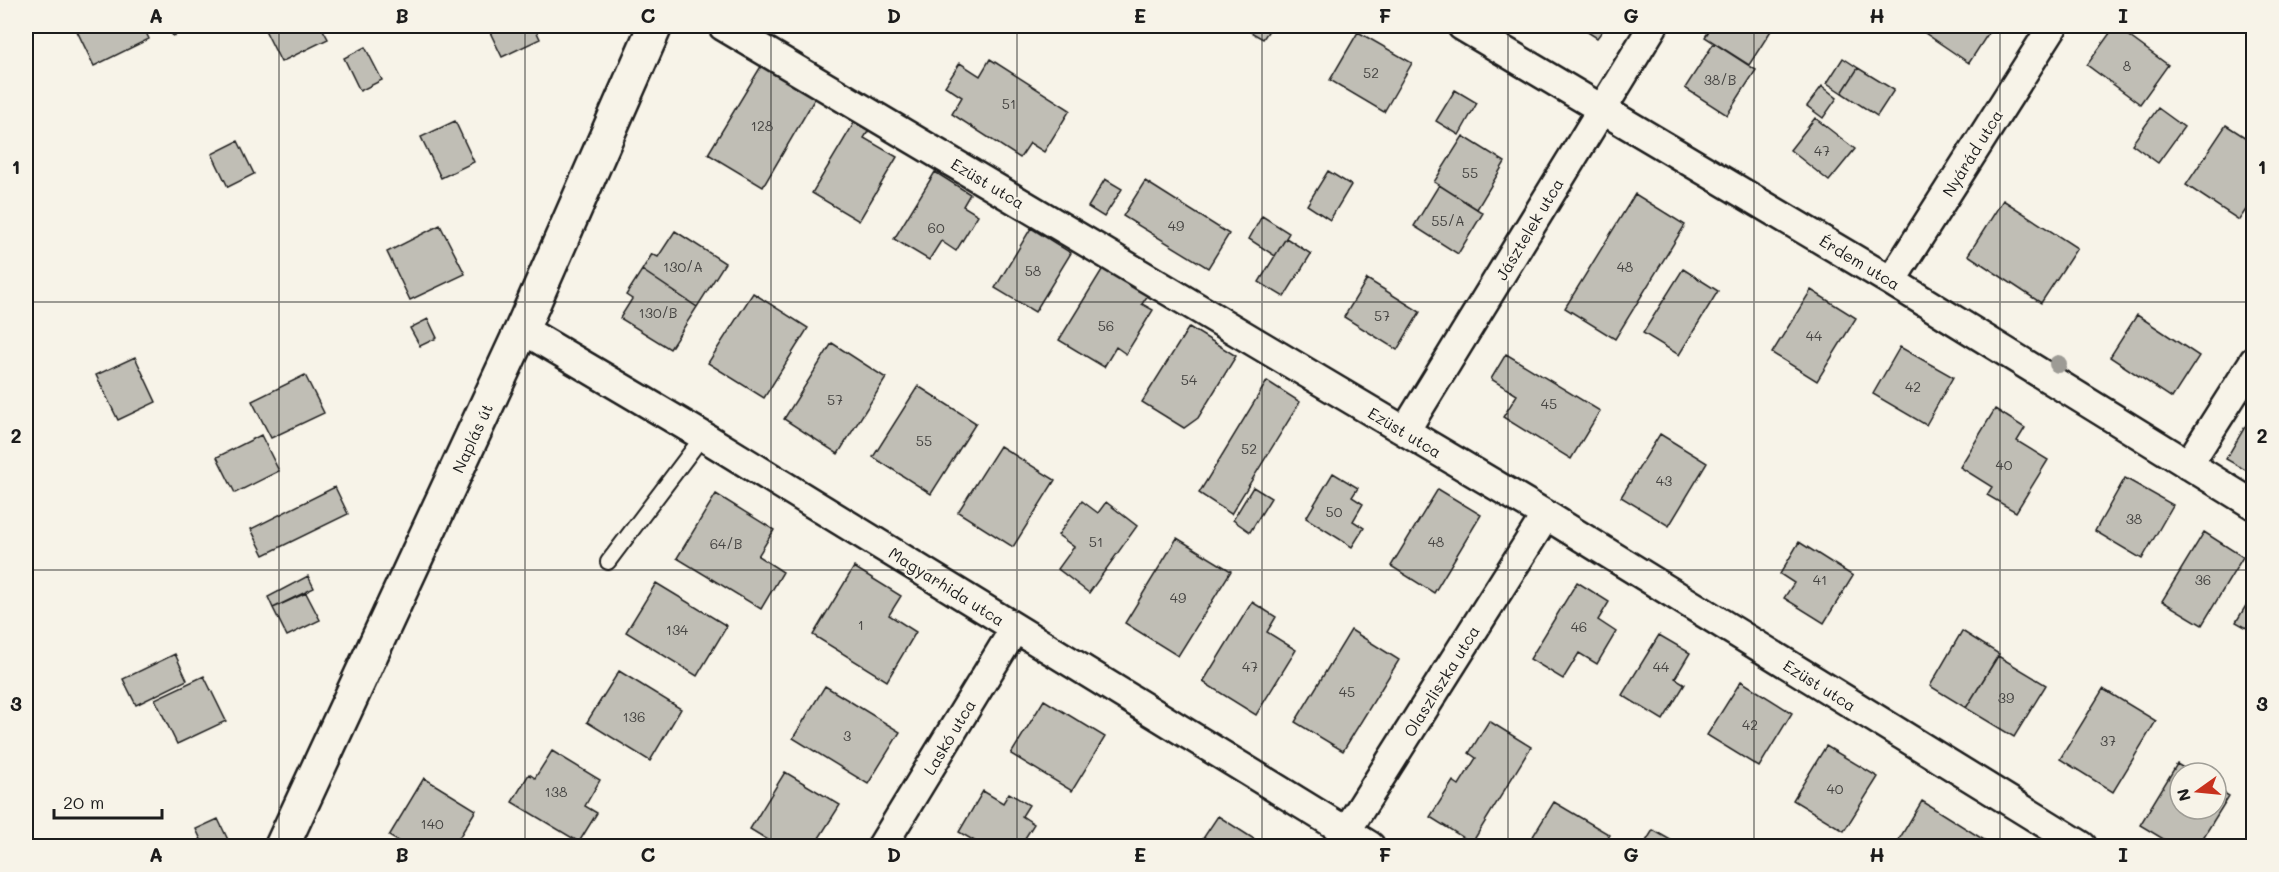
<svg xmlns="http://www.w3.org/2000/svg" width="2279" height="872" font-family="Mali,sans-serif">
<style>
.building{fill:#c0beb5;stroke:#1c1c1c;stroke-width:1.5}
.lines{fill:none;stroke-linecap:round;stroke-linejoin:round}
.service-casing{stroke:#1c1c1c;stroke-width:18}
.minor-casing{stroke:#1c1c1c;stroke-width:33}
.tertiary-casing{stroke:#1c1c1c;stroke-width:38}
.service{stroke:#f7f3e8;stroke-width:14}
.minor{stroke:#f7f3e8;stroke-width:28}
.tertiary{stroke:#f7f3e8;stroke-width:33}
.tree{fill:#9d9b95}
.grid{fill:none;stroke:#1c1c1c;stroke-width:1.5;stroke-opacity:0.55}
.labels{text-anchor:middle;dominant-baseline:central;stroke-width:4.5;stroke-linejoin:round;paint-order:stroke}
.number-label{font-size:14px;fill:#454442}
.street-label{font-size:16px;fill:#1c1c1c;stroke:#f7f3e8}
.neatline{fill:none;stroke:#1c1c1c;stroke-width:2}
.grid-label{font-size:20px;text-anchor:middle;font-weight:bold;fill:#1c1c1c}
</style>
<rect width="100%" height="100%" fill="#f7f3e8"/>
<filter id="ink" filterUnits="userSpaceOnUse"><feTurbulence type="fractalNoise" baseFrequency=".0167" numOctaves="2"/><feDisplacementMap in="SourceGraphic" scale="12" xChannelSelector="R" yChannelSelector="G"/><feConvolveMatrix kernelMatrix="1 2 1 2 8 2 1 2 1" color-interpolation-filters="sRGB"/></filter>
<g filter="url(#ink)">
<path class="building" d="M88,26H143L149,39L94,66L77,31Z
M167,26H195L173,36Z
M263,26H321L328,39L281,62Z
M446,26H460L448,31Z
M487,26H534L540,39L502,57Z
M1240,26H1272L1263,39Z
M1578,26H1606L1597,38Z
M1712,26H1774L1749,65L1705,37Z
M1930,26H1993L1969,63L1925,33Z
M2115,26L2168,65L2140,104L2087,65Z
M1358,32L1412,63L1384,112L1330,80Z
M1714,43L1756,70L1727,115L1685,88Z
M365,47L382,80L360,91L344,58Z
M1843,58L1858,68L1842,93L1827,83Z
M990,59L1070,110L1044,152L1030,143L1020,158L952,114L962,97L945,86L960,63L980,76Z
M763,63L817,95L763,187L708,154Z
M1858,68L1894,90L1877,116L1842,93Z
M1822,86L1837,98L1823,118L1807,106Z
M1455,90L1477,103L1459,135L1436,121Z
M2158,108L2184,127L2158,163L2132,144Z
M857,118L871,127L864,138L897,157L859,221L812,193Z
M1815,118L1855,149L1829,181L1790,150Z
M455,121L474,162L441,178L421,137Z
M2226,125L2254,143V198L2239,220L2186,185Z
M1463,136L1505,162L1477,209L1434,182Z
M238,141L254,174L228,187L212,154Z
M1328,171L1351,185L1330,220L1307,205Z
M935,172L970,194L963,206L978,215L956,251L941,241L929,260L894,239Z
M1105,179L1122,189L1104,217L1088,207Z
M1145,181L1229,234L1208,268L1123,216Z
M1439,185L1483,213L1458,254L1414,226Z
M1635,194L1685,225L1615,339L1565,308Z
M2003,200L2077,248L2041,303L1968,255Z
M1262,216L1289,233L1275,256L1249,239Z
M440,225L465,274L410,300L387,252Z
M1031,228L1071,253L1035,312L995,288Z
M675,231L725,263L697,307L642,270L652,254L658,257Z
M1286,238L1311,254L1284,297L1259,282Z
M1105,265L1150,292L1142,304L1153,310L1126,354L1116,347L1104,367L1059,340Z
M1683,269L1718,291L1679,355L1643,333Z
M642,270L697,307L670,349L620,318L632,299L626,295Z
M1367,279L1420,312L1397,350L1344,317Z
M1811,290L1856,318L1817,381L1772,353Z
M753,293L808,328L764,398L708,363Z
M2137,315L2199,356L2172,398L2110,357Z
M428,319L437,338L420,346L410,328Z
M1189,327L1236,356L1198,418L1184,428L1142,402Z
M832,343L886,378L838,454L784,419Z
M1900,347L1953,377L1926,425L1873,394Z
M1506,354L1600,411L1571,459L1503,417L1517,395L1491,379Z
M135,357L156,402L118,420L96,375Z
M305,375L324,413L271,438L252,401Z
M1267,381L1300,402L1231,514L1199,493Z
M918,386L976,423L931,494L873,457Z
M1995,409L2025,428L2017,441L2048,460L2016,512L1987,495L1992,487L1960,467Z
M2246,425L2254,430V475L2226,459Z
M1660,434L1707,463L1669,526L1621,497Z
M261,435L279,471L235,493L217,457Z
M1000,446L1055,480L1013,547L958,512Z
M1333,473L1358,488L1352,497L1363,504L1353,521L1364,528L1352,547L1306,518Z
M2125,478L2173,505L2142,559L2095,531Z
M335,487L348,514L264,555L251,529Z
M1253,487L1271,498L1250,532L1233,520Z
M1438,489L1481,515L1434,593L1391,566Z
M716,494L774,530L758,556L783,572L761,609L677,558Z
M1082,501L1098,513L1106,502L1137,526L1089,593L1058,569L1074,547L1058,535Z
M2204,532L2243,557L2202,625L2162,601Z
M1177,538L1231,571L1178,656L1125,623Z
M1799,542L1853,576L1824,623L1784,598L1794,583L1780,574Z
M854,567L901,596L889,615L916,632L887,681L813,635Z
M308,576L314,588L273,608L268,597Z
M1577,582L1609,602L1598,620L1616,632L1597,664L1579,653L1563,679L1530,659Z
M656,583L727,626L697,676L626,632Z
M306,593L320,620L287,636L273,608Z
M2253,594L2254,595V632L2236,622Z
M1252,602L1276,617L1267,632L1296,650L1256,715L1203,682Z
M1351,630L1399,660L1343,751L1295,722Z
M1962,631L1999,654L1966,708L1930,686Z
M1659,635L1690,653L1675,678L1685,684L1663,720L1622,695Z
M175,654L187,680L136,705L123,679Z
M1998,656L2046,685L2014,737L1966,708Z
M619,671L681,709L650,761L587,722Z
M204,676L226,721L177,744L155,699Z
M1741,681L1792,713L1759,767L1707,735Z
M825,686L900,732L868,784L793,738Z
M2103,689L2156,721L2113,792L2060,759Z
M1044,700L1105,737L1072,791L1011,754Z
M1489,721L1531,747L1472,843L1430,817L1453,781L1459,785L1476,758L1469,753Z
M1826,746L1878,777L1844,831L1793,800Z
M552,751L600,780L585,806L597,813L579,842L512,802L529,774L535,778Z
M2177,764L2192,773H2180V809H2216V788L2229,796L2198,846H2175L2140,825Z
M785,772L840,805L814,846H778L750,829Z
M424,778L476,810L454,846H406L389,836Z
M983,791L1003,803L1009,793L1029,805L1022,816L1034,824L1020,846H983L959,832Z
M1922,801L1989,843L1987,846H1895Z
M1554,802L1610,835L1603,846H1527Z
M1218,816L1265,846H1198Z
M218,819L231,846H204L196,829Z
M1653,830L1681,846H1643Z"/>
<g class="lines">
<g class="service-casing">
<path id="service" d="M608,562L703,436"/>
</g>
<g class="minor-casing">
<path id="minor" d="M723,26L1546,515L2082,846
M1462,26L1891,281L2254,505
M1891,281L2053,26
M522,329L703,436L1370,846
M1405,431L1653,26
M2188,465L2254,361
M882,846L1015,628
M1337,846L1546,515"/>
</g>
<g class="tertiary-casing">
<path id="tertiary" d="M282,846L522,329L655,26"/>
</g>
<use href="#service" class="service"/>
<use href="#minor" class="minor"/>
<use href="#tertiary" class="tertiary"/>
</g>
<circle class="tree" cx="2058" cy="364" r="9"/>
</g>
<path class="grid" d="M279,26V846M525,26V846M771,26V846M1017,26V846M1262,26V846M1508,26V846M1754,26V846M2000,26V846M26,302H2254M26,570H2254"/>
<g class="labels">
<g class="number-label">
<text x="2127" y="65">8</text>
<text x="1371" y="72">52</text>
<text x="1720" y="79">38/B</text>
<text x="1009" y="103">51</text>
<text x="762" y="125">128</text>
<text x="1822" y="150">47</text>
<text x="1470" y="172">55</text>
<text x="1448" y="220">55/A</text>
<text x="1176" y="225">49</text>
<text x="936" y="227">60</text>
<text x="683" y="266">130/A</text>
<text x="1625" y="266">48</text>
<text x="1033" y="270">58</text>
<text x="658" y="312">130/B</text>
<text x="1382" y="315">57</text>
<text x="1106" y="325">56</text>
<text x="1814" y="335">44</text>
<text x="1189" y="379">54</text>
<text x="1913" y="386">42</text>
<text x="835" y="399">57</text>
<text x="1549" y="403">45</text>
<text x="924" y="440">55</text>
<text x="1249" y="448">52</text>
<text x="2004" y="464">40</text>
<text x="1664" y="480">43</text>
<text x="1334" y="511">50</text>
<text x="2134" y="518">38</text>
<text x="1096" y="541">51</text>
<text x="1436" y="541">48</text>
<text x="726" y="543">64/B</text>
<text x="1820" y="579">41</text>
<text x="2203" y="579">36</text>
<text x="1178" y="597">49</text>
<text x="861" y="624">1</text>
<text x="1579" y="626">46</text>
<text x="677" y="629">134</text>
<text x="1250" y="666">47</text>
<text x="1661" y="666">44</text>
<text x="1347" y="691">45</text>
<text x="2006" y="697">39</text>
<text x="634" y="716">136</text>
<text x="1750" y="724">42</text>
<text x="847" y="735">3</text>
<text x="2108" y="740">37</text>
<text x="1835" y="788">40</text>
<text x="556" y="791">138</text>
<text x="432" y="823">140</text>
</g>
<g class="street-label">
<text transform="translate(1972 153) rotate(-58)">Nyárád utca</text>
<text transform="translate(988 183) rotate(31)">Ezüst utca</text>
<text transform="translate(1529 229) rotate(-59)">Jásztelek utca</text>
<text transform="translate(1860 262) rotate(31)">Érdem utca</text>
<text transform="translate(1405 432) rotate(31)">Ezüst utca</text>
<text transform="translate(472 438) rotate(-65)">Naplás út</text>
<text transform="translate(947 586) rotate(32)">Magyarhida utca</text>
<text transform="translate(1441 681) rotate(-58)">Olaszliszka utca</text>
<text transform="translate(1820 685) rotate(32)">Ezüst utca</text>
<text transform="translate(949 737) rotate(-59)">Laskó utca</text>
</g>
</g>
<rect width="2279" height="872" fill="none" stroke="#f7f3e8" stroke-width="66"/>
<g transform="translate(2198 791) rotate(255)"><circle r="28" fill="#f7f3e8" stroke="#9f9d96" stroke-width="1.5"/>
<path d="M0-4.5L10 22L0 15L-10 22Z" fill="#c8321e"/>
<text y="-9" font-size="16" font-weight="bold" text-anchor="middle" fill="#1c1c1c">N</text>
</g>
<path d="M54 809v9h108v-9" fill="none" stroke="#1c1c1c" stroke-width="3"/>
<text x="63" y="809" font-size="18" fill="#1c1c1c" stroke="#f7f3e8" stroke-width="4.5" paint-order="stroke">20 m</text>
<rect x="33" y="33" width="2213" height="806" class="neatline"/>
<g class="grid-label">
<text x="156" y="23">A</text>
<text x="402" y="23">B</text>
<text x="648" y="23">C</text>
<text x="894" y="23">D</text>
<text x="1140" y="23">E</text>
<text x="1385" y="23">F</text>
<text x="1631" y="23">G</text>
<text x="1877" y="23">H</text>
<text x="2123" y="23">I</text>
<text x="16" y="174">1</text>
<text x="2262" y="174">1</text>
<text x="16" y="443">2</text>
<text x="2262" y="443">2</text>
<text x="16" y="711">3</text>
<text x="2262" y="711">3</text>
<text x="156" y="862">A</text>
<text x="402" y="862">B</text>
<text x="648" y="862">C</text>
<text x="894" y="862">D</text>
<text x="1140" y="862">E</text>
<text x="1385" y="862">F</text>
<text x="1631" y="862">G</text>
<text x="1877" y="862">H</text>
<text x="2123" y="862">I</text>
</g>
</svg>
